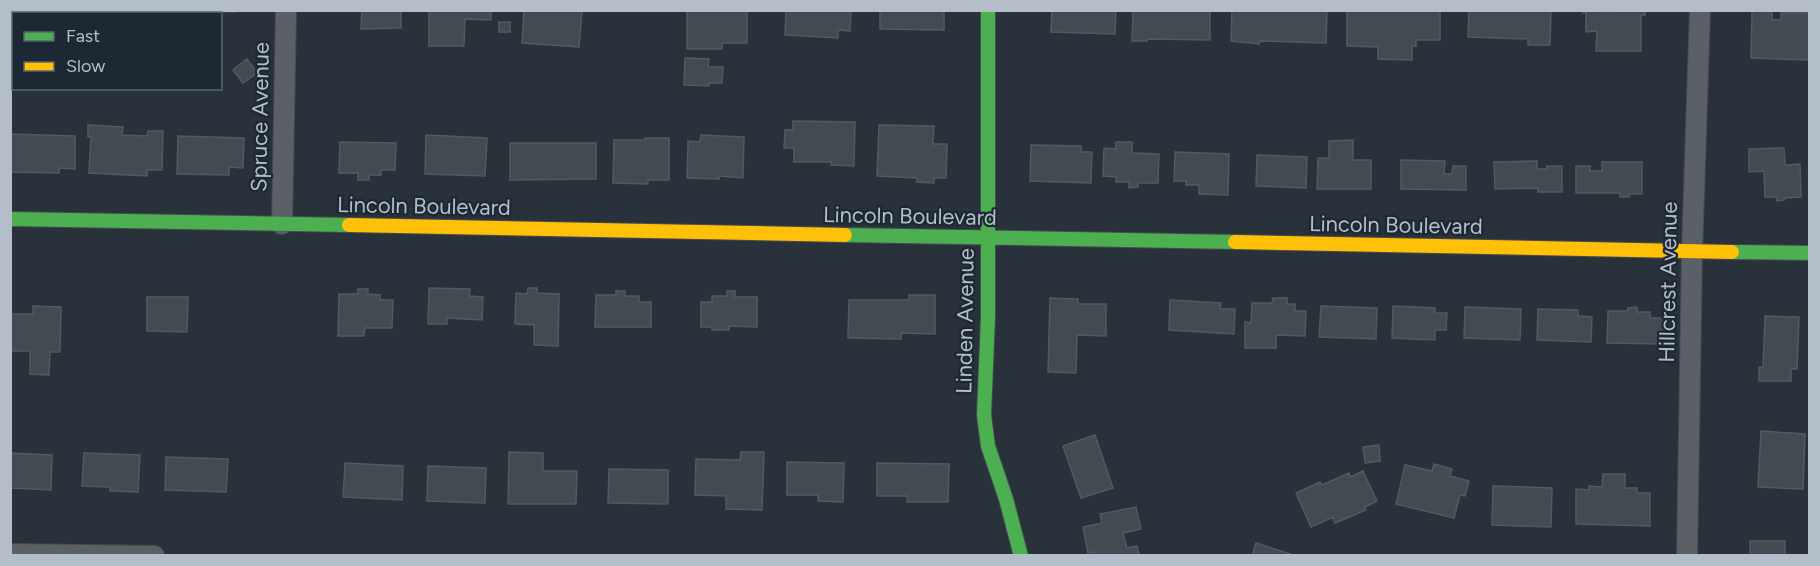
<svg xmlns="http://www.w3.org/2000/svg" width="1820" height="566" font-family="Figtree,sans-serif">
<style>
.building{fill:#434a52;stroke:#525961;stroke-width:1.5}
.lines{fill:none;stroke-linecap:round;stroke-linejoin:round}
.street-casing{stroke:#464c52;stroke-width:22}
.fast-casing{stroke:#464c52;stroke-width:16}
.slow-casing{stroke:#464c52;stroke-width:16}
.street{stroke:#5b6067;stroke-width:20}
.fast{stroke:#4caf50;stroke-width:14}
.slow{stroke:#ffc107;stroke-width:14}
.labels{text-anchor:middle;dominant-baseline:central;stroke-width:4.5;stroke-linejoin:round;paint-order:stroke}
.street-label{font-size:22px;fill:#b4becb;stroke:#1d2835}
</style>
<rect width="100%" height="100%" fill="#29313a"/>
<path class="building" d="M49,10H108V14H49Z
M155,10H236V12L207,11V14H154Z
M362,10H401V28L361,29Z
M429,10H491V20L465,19L464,46H429Z
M524,10H582L579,47L522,43Z
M687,10H747V43H722V49H687Z
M786,10H851L850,31L838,30V38L785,35Z
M880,10H944V30L880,29Z
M1052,10H1116L1115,34L1051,32Z
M1133,10H1210V40L1148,39L1147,41H1132Z
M1232,10H1327L1326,43L1260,41L1259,44L1231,41Z
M1347,10H1440V40H1416V46H1412V60L1378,59V47L1347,46Z
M1469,10H1551L1550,45H1528V39L1468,37Z
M1583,10L1610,12V10H1645V15H1641V51H1596L1597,31L1586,32V13H1583Z
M1752,11L1772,12V20H1781V13H1810V60L1751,58Z
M499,22H510V32H499Z
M685,58L709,59L708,67H723L722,83H709V86L684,85Z
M247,59L257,73L243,83L233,70Z
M793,121L855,122L854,166L831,165V162H794V148H784L785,130H793Z
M88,125L123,127L122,135L147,136L148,131H163L162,170H147V176L89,173L91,137H88Z
M879,125L934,126L933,144H947L946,178H934V183L917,182V178L877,176Z
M10,134L75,136V169L59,168V173L10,172Z
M426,135L487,138L485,176L425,174Z
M701,135L744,137L743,178L719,176V179L687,178L688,141L700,142Z
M178,136L244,138L243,168L229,167V175L177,174Z
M645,138H669V180H648V184L613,183L614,140H645Z
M1353,140V160H1371V189H1317L1318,158H1329V141Z
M340,142L396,143L395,170H381V175H369V180H358V173H339Z
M1116,142H1132V153L1159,154L1158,183H1138V187L1129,188V182H1116V177L1103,176L1104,148L1116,149Z
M510,143H596V179L510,180Z
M1031,145L1081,146V152H1092L1091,183L1030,181Z
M1784,148L1785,165L1800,164L1801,197L1785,198L1784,200L1777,201V197H1765L1764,171L1749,172V149Z
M1175,152L1229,154L1228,195L1199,194V185H1186V181H1174Z
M1257,155L1307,157L1306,188L1256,186Z
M1401,160L1445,161L1444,174H1452L1453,166H1466V190L1401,189Z
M1537,161V169H1547V166H1562V192H1538V188L1495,189L1494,162Z
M1602,162H1642V194H1629V197H1620V193H1576V166H1590V171H1602Z
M429,288L470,289L469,296L483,297L482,320L447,318V324H428Z
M528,288H537V293L559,294L558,346L534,345V325L515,324L516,293L527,294Z
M358,289H368V294L380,295V300H393L392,328H365L364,336H338L339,294H358Z
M616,291H625V296H639V302H651V327H595L596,295H616Z
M727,291H735V297H757V327L729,326V330H712V327H701V302H712V296H727Z
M909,295H935V334L901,333V339L848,338L849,300H909Z
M147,297H188L187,332L147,331Z
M1050,298L1078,299V304H1106V336L1077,335L1076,373L1048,372Z
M1273,298H1287V304H1295V311H1306L1305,336L1276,335V348H1245V322L1251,323L1252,303H1272Z
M1170,300L1221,303L1220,309H1235L1234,334L1169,330Z
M33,306L61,307L60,352H50L49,375L30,374V351H10V314H33Z
M1321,306L1377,308L1376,339L1319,337Z
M1393,306L1435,308V313H1447L1446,330H1435V340L1392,338Z
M1465,307L1521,309L1520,340L1464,338Z
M1637,307V312H1650V318H1664L1663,344L1607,343L1608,311H1628V308Z
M1538,309L1578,310V316L1592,317L1591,342L1537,340Z
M1765,316L1799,317L1797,369H1791V381H1759V367H1763Z
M1761,431L1805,434L1803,489L1758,487Z
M1095,435L1113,488L1081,498L1063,446Z
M1379,445L1380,461L1365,463L1363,447Z
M509,452L543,453V471H577L576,504H508Z
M741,452H764L762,510L726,509V496L695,495L696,459L740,460Z
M10,453L52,455L51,490L10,488Z
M84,453L140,455L138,492L110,491V487L82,486Z
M166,457L228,459L226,492L165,490Z
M787,462L844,463L843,502L818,501V495H787Z
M345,463L403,466L402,500L343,497Z
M877,463L949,464L948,502H907V496H877Z
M1434,464L1452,469L1450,476L1469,481L1465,496L1460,495L1454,518L1396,504L1405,465L1432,471Z
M428,466L486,468L485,503L427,501Z
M609,469L668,470V504L608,503Z
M1363,471L1377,501L1365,507L1366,510L1335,523L1333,517L1311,527L1296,493L1320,482L1322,485L1349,473L1350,477Z
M1603,474H1625V488H1637V493H1650V526L1576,524V489L1589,490V486L1602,487Z
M1493,486L1552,488L1551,527L1492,525Z
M1136,507L1141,529L1123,533L1127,548L1137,546L1139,556H1093V552L1088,553L1083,527L1102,523L1100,514Z
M1750,541H1785V556H1750Z
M1256,543L1293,555L1252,556Z"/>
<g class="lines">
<g class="street-casing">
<path id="street" d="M282,224L286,10
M10,554L154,556
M1687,556L1692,252L1700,10"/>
</g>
<g class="fast-casing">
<path id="fast" d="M988,10V317L984,415L988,446L1006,499L1021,556
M10,219L349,225
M845,235L1235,242
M1732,252L1810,253"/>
</g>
<g class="slow-casing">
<path id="slow" d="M349,225L845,235
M1235,242L1732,252"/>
</g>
<use href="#street" class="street"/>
<use href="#fast" class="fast"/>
<use href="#slow" class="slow"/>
</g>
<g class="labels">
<g class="street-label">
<text transform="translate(260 117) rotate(-89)">Spruce Avenue</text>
<text transform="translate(424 206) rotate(1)">Lincoln Boulevard</text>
<text transform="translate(910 216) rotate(1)">Lincoln Boulevard</text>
<text transform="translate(1396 225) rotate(1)">Lincoln Boulevard</text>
<text transform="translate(1668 282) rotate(-89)">Hillcrest Avenue</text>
<text transform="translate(965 321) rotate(-89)">Linden Avenue</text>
</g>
</g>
<rect width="1820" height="566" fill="none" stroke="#b4becb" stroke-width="24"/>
<rect x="12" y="12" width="210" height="78" fill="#1d2835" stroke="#596471" stroke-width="1.5"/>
<rect x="24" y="32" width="30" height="9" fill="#4caf50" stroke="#596471" stroke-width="1.5"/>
<text x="66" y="42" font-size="18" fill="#b4becb">Fast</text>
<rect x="24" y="62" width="30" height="9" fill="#ffc107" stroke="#596471" stroke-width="1.5"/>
<text x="66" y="72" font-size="18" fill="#b4becb">Slow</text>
</svg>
